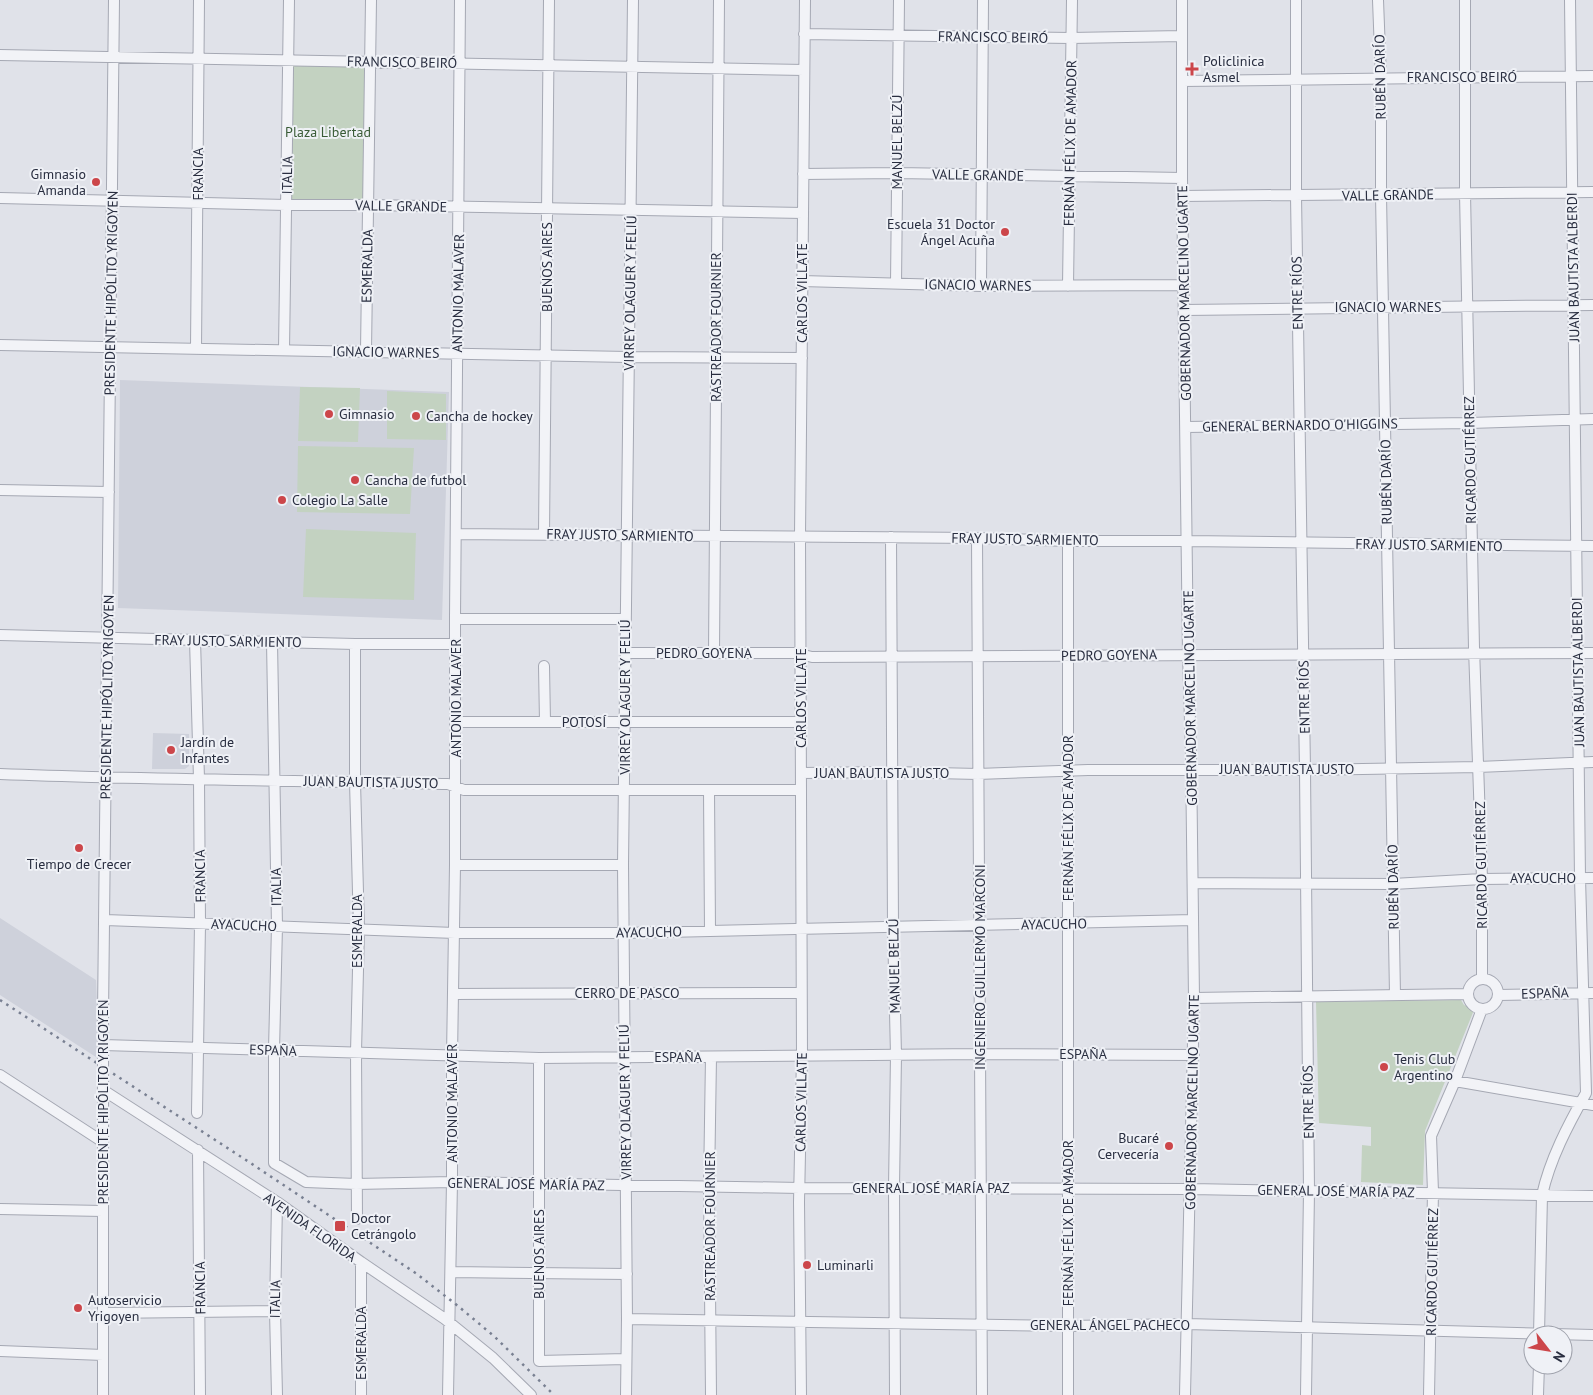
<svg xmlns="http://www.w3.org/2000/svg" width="1593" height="1395" font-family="'PT Sans',sans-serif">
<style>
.built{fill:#ced1db}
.green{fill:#c3d2c1}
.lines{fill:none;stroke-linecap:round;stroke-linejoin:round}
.minor-casing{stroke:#a5a8b3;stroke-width:12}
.minor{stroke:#f2f3f7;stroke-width:10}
.rail{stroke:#798092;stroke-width:2.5;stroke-dasharray:2.5 5;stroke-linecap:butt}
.poi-dot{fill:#cc464a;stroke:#eff1f6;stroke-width:2}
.labels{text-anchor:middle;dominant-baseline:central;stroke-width:4;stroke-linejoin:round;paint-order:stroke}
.street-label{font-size:14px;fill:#292e40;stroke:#eff1f6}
.poi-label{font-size:14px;fill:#292e40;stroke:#eff1f6;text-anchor:start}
.park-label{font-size:14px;fill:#395b36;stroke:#eff1f6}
</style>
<rect width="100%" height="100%" fill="#e0e2e9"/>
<path class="built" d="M120,380L449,392L442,620L118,608Z
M153,733L189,734V766L185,769H152Z
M0,918L96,980L99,1059L0,995Z"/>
<path class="green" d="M291,64L367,65L364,200L289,199Z
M300,387L360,388L358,442L298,441Z
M387,391L446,394V440L387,439Z
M298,446L414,448L410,514L297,512Z
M306,529L416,533L414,600L303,597Z
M1461,1000L1464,1005L1474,1010L1425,1131L1423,1185L1361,1182L1362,1145L1371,1146V1127L1319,1123L1316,1002Z"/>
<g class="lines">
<g class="minor-casing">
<path id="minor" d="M1182,0V178L1188,654L1191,756L1194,998L1185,1395
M1296,0V196L1305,770L1309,1191L1306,1395
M1378,0L1381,78V195L1395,995
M1465,0V193L1474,648L1482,879V979
M804,34L1071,38L1182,36
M0,55L804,70
M1182,81L1593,76
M803,174L897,173L1182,178
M1182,196L1593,192
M0,198L286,205H368L803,213
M802,281L981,286L1184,285
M896,284L899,0
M981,286L983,0
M1068,286L1072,0
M1184,310L1593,305
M0,345L628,357L802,358
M196,348L199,0
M284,350L289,0
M366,351L371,0
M1186,427L1470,423L1593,419
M0,490L109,492
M456,534L977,538L1068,541H1187L1593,546
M544,534L549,0
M891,537L893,927L896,1055L894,1187L895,1395
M977,538L982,1395
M1068,541V1395
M455,619H625
M0,635L355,644H455
M195,640L199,779L200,924L197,1113
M272,642L277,926L274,1050V1163L306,1182L356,1184L452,1182L800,1188L1191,1189L1593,1196
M355,644V782L359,929L356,1052L357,1219
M625,653H795L812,657L1593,653
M714,653L719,0
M544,666L545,722
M455,722H802
M801,773L892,772L978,774L1088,770H1305L1478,767L1593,762
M0,774C147,780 295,780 442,784H448L464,790H801
M709,790L710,931
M455,865H623
M1193,883L1393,884L1482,879L1593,878
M105,920L455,933H623L1193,920
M1468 994a15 15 0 1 1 30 0a15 15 0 1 1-30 0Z
M453,994L801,993
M1498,995L1593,993
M1194,998L1468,994
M103,1045L539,1058L980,1054L1194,1055
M539,1058V1361L626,1359
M0,1075L103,1142
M1455,1081L1593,1105
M103,1090L277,1202L361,1262L445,1319L493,1358L531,1395
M198,1150L200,1395
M0,1209L103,1211
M361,1262V1395
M451,1272L627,1274
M103,1313L275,1311
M627,1319L1069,1326L1187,1324L1593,1335
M1539,1335L1542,1195C1550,1159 1568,1125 1586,1093L1580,878L1570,0
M0,1351L103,1355
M103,1395V1015L114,0
M277,1395L275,1311L277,1202
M448,1395L452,1182V1056L455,865V619L460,0
M626,1395L627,1319L623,865L633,0
M711,1395L709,1186L711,1057
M801,1395L799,1202L802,1055L800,536L805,0
M1429,1395L1433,1192L1431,1136L1455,1081L1482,1009
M1538,1395L1539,1365"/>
</g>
<use href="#minor" class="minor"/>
<path class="rail" d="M0,1000L249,1162L417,1274L458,1306L495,1337L554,1395"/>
</g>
<g class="poi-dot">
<path d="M1189.5 61.5h5v5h5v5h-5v5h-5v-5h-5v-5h5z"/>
<circle cx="96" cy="182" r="5"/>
<circle cx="1005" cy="232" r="5"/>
<circle cx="329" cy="414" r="5"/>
<circle cx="416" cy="416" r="5"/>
<circle cx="355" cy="480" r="5"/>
<circle cx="282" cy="500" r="5"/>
<circle cx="171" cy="750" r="5"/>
<circle cx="79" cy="848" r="5"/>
<circle cx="1384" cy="1067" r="5"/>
<circle cx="1169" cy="1146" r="5"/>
<rect x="334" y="1220" width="12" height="12" rx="2.5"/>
<circle cx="807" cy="1265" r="5"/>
<circle cx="78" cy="1308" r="5"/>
</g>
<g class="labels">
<g class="street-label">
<text transform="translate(993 37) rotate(1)">FRANCISCO BEIRÓ</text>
<text transform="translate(402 62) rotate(1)">FRANCISCO BEIRÓ</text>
<text transform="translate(1380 77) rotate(-91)">RUBÉN DARÍO</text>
<text x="1462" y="77">FRANCISCO BEIRÓ</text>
<text transform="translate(897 142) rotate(-90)">MANUEL BELZÚ</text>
<text transform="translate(1070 143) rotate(-89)">FERNÁN FÉLIX DE AMADOR</text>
<text transform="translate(198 174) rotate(-90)">FRANCIA</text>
<text transform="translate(287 175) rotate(-89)">ITALIA</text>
<text transform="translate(978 175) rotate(1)">VALLE GRANDE</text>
<text transform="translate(1388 195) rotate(-1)">VALLE GRANDE</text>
<text transform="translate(401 206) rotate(1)">VALLE GRANDE</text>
<text transform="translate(367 266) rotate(-89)">ESMERALDA</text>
<text transform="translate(547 267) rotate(-90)">BUENOS AIRES</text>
<text transform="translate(1573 267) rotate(-91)">JUAN BAUTISTA ALBERDI</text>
<text transform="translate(978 285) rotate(1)">IGNACIO WARNES</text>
<text transform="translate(111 293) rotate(-89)">PRESIDENTE HIPÓLITO YRIGOYEN</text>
<text transform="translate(458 293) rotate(-89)">ANTONIO MALAVER</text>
<text transform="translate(630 293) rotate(-89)">VIRREY OLAGUER Y FELIÚ</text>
<text transform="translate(802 293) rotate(-90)">CARLOS VILLATE</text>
<text transform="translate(1184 293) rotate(-91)">GOBERNADOR MARCELINO UGARTE</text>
<text transform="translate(1297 293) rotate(-91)">ENTRE RÍOS</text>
<text x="1388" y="307">IGNACIO WARNES</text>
<text transform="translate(716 327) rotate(-90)">RASTREADOR FOURNIER</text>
<text transform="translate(386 352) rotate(1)">IGNACIO WARNES</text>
<text transform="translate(1300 425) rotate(-1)">GENERAL BERNARDO O'HIGGINS</text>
<text transform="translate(1470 460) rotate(-91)">RICARDO GUTIÉRREZ</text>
<text transform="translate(1386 482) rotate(-91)">RUBÉN DARÍO</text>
<text transform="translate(620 535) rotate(1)">FRAY JUSTO SARMIENTO</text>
<text transform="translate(1025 539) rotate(1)">FRAY JUSTO SARMIENTO</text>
<text transform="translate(1429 545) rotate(1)">FRAY JUSTO SARMIENTO</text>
<text transform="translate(228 641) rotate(1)">FRAY JUSTO SARMIENTO</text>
<text x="704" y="653">PEDRO GOYENA</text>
<text transform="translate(1109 655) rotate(-1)">PEDRO GOYENA</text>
<text transform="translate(1578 672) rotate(-91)">JUAN BAUTISTA ALBERDI</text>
<text transform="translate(107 697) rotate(-89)">PRESIDENTE HIPÓLITO YRIGOYEN</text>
<text transform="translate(625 697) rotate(-90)">VIRREY OLAGUER Y FELIÚ</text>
<text transform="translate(1304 697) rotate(-91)">ENTRE RÍOS</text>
<text transform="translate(456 698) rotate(-90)">ANTONIO MALAVER</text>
<text transform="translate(801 698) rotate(-90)">CARLOS VILLATE</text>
<text transform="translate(1190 698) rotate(-91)">GOBERNADOR MARCELINO UGARTE</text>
<text x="584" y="722">POTOSÍ</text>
<text x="1287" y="769">JUAN BAUTISTA JUSTO</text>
<text x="882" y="773">JUAN BAUTISTA JUSTO</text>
<text transform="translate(371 782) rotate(1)">JUAN BAUTISTA JUSTO</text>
<text transform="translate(1068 818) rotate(-90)">FERNÁN FÉLIX DE AMADOR</text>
<text transform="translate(1481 865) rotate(-91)">RICARDO GUTIÉRREZ</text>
<text transform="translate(200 876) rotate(-91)">FRANCIA</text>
<text x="1543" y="878">AYACUCHO</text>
<text transform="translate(276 887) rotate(-91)">ITALIA</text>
<text transform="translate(1393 887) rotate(-91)">RUBÉN DARÍO</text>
<text transform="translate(1054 924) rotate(-1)">AYACUCHO</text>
<text transform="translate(244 925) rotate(2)">AYACUCHO</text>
<text transform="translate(357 931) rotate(-90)">ESMERALDA</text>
<text transform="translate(649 932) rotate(-1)">AYACUCHO</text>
<text transform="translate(894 966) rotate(-91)">MANUEL BELZÚ</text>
<text transform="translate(980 967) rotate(-90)">INGENIERO GUILLERMO MARCONI</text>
<text x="627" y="993">CERRO DE PASCO</text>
<text transform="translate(1545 993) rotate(-2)">ESPAÑA</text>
<text transform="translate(273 1050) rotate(2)">ESPAÑA</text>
<text x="1083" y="1054">ESPAÑA</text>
<text x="678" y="1057">ESPAÑA</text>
<text transform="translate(103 1102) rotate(-90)">PRESIDENTE HIPÓLITO YRIGOYEN</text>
<text transform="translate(625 1102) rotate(-91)">VIRREY OLAGUER Y FELIÚ</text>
<text transform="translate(801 1102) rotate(-89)">CARLOS VILLATE</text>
<text transform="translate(1192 1102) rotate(-89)">GOBERNADOR MARCELINO UGARTE</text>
<text transform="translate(1308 1102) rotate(-91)">ENTRE RÍOS</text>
<text transform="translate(452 1103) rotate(-90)">ANTONIO MALAVER</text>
<text transform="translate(526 1184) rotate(1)">GENERAL JOSÉ MARÍA PAZ</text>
<text x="931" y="1188">GENERAL JOSÉ MARÍA PAZ</text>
<text transform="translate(1336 1191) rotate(1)">GENERAL JOSÉ MARÍA PAZ</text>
<text transform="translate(1068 1223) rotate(-90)">FERNÁN FÉLIX DE AMADOR</text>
<text transform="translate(710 1226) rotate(-90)">RASTREADOR FOURNIER</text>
<text transform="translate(310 1227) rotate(35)">AVENIDA FLORIDA</text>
<text transform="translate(539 1254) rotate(-90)">BUENOS AIRES</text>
<text transform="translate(1432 1272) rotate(-89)">RICARDO GUTIÉRREZ</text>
<text transform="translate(200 1288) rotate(-91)">FRANCIA</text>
<text transform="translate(275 1299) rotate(-89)">ITALIA</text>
<text x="1110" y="1325">GENERAL ÁNGEL PACHECO</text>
<text transform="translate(361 1343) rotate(-90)">ESMERALDA</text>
</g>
<g class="poi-label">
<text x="1203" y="61">Policlinica<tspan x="1203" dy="16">Asmel</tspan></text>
<text x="86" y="174" text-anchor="end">Gimnasio<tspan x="86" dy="16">Amanda</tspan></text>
<text x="995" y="224" text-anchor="end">Escuela 31 Doctor<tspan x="995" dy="16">Ángel Acuña</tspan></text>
<text x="339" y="414">Gimnasio</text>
<text x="426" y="416">Cancha de hockey</text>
<text x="365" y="480">Cancha de futbol</text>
<text x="292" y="500">Colegio La Salle</text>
<text x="181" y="742">Jardín de<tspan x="181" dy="16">Infantes</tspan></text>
<text x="79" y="864" text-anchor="middle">Tiempo de Crecer</text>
<text x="1394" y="1059">Tenis Club<tspan x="1394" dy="16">Argentino</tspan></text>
<text x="1159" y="1138" text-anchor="end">Bucaré<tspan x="1159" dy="16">Cervecería</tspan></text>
<text x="351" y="1218">Doctor<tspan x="351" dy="16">Cetrángolo</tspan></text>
<text x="817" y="1265">Luminarli</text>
<text x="88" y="1300">Autoservicio<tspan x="88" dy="16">Yrigoyen</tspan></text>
</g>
<g class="park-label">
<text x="328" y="132">Plaza Libertad</text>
</g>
</g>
<g transform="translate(1548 1350) rotate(121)"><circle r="24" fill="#eff1f6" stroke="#a0a3ad"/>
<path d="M0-4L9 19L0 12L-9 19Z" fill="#cc464a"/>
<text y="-8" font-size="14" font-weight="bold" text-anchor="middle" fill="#292e40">N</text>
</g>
</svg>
